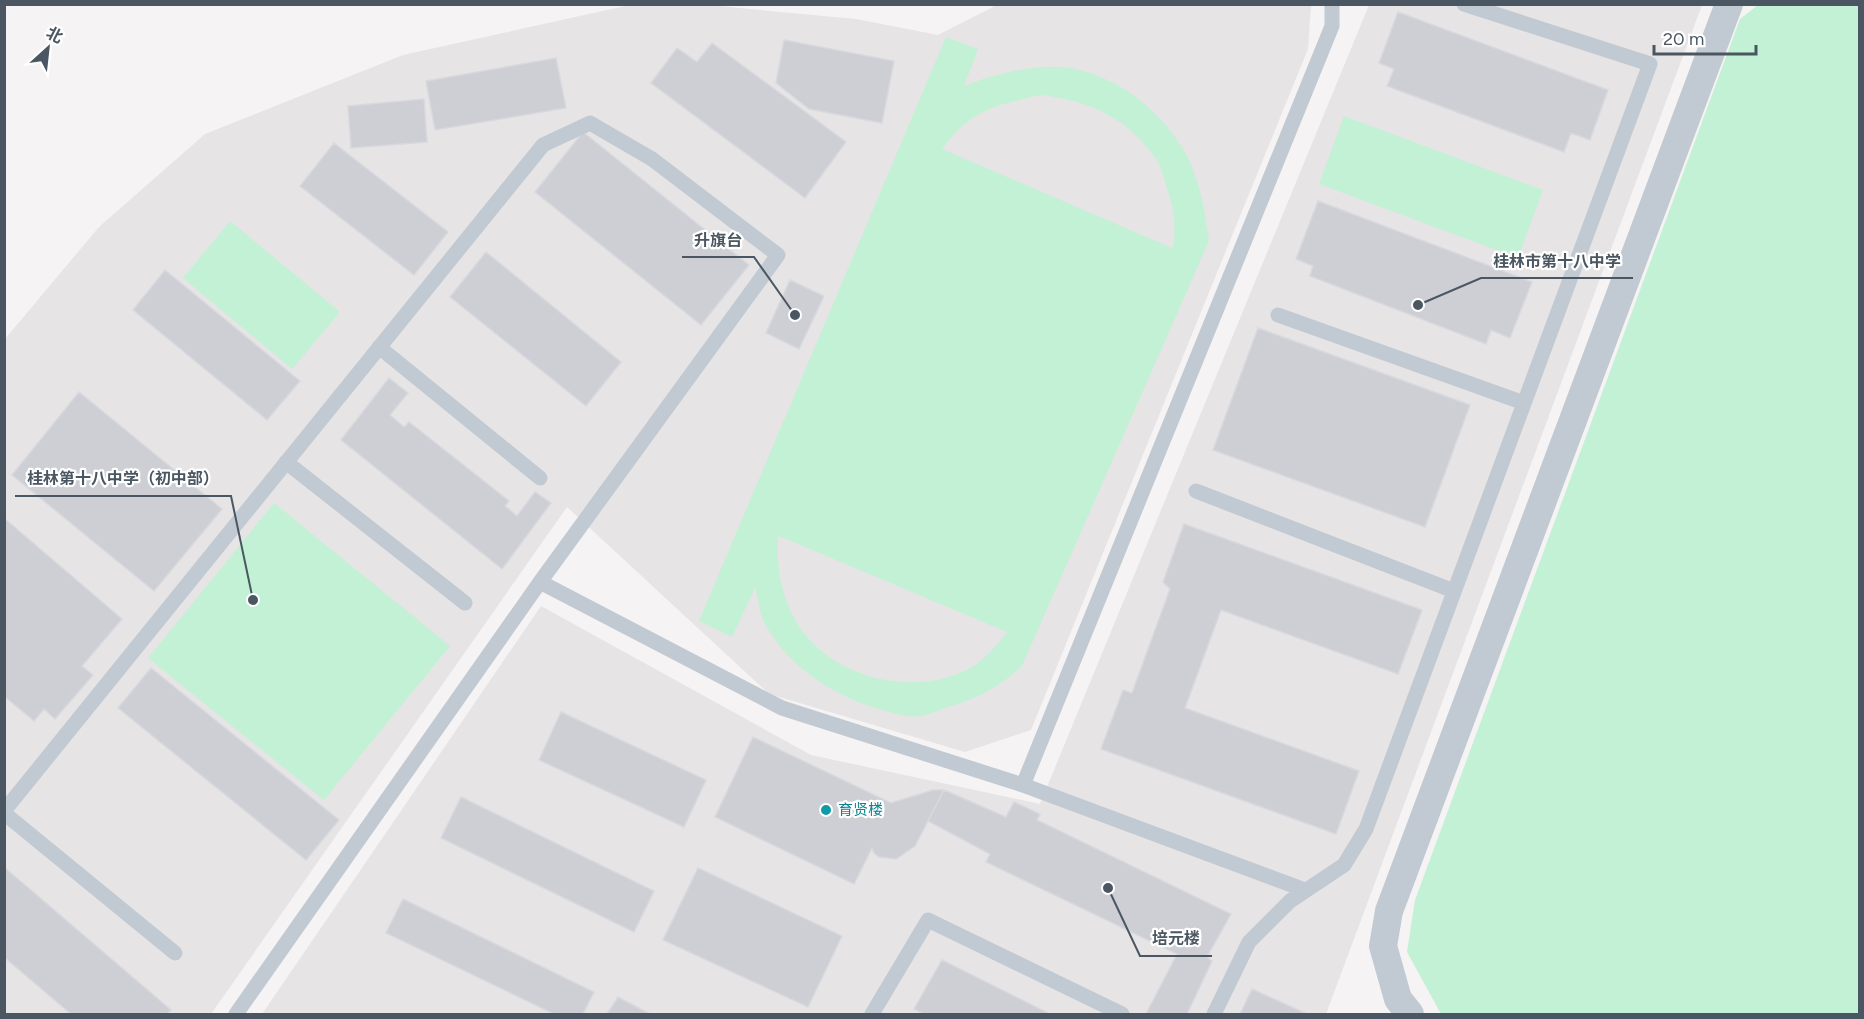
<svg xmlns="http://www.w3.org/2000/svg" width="1864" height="1019" font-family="Figtree,'Noto Sans SC',sans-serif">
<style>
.education{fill:#e6e4e5}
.green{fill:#c3f1d5;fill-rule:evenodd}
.building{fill:#cdcfd5;stroke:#d7d9de;stroke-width:1.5}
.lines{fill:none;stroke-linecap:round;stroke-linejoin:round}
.service{stroke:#c1cad2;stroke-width:15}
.minor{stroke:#c1cad2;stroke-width:28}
.culture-dot{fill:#0f9aa8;stroke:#fff;stroke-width:2}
.labels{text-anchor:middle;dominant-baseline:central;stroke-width:4.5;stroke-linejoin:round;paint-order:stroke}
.culture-label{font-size:15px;fill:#0d838f;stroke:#fff;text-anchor:start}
.leader{fill:none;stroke:#4a5661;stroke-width:2}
.callout-dot{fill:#4a5661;stroke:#fff;stroke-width:2}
.callout-label{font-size:16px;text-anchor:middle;font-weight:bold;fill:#4a5661;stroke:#fff;stroke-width:4.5;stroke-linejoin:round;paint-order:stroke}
</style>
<rect width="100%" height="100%" fill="#f5f3f3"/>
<path class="education" d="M630,5H707L856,19L938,35L997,5H1311L1308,49L1031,730L965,752L769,694L567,507L211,1014H5V339L99,227L205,134L403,55Z
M1369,5H1702L1326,1014H262L541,606L811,755L1040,804Z"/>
<path class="green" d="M1758,5H1859V1014H1441L1407,952L1415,900L1740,19Z
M946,37L978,49L964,86C996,73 1046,61 1080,70C1123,81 1161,112 1183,149C1199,175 1205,211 1209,241L1022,666C996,690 976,699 942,709C935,712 928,715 920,716C910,718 899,714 889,712C838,699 787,668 763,620C759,610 758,598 755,588L732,637L699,621ZM1040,95C1088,100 1127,117 1156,159C1163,170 1166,186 1170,198C1174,214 1177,232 1172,248L942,149C971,109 994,106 1040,95ZM778,537L779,536L1007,632C998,644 988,656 975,665C922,698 842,682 804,633C783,606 776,570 778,537Z
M1344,116L1543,190L1518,258L1319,184Z
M230,221L340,312L292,369L183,278Z
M274,503L450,646L324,800L148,658Z"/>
<path class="building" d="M1398,12L1608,90L1590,140L1571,133L1564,152L1387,86L1394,69L1379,63Z
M784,40L894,61L882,123L809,109L776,83Z
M712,43L846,142L805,198L651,83L677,48L697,62Z
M556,58L566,108L435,130L426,81Z
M424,99L427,142L351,148L348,106Z
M583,132L749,265L701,325L535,192Z
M334,143L448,232L414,275L300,186Z
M1318,201L1532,282L1510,338L1491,330L1486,344L1310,276L1313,266L1296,259Z
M486,252L621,362L586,406L450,297Z
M165,270L300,381L267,420L133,310Z
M790,280L824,296L799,349L766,333Z
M1258,328L1470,405L1425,527L1213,450Z
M389,378L408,393L390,415L404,427L409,422L509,501L505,506L517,516L535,492L551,503L502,569L341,440Z
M79,392L222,509L154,591L12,475Z
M4,518L122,619L82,666L93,675L55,719L44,709L34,721L4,696Z
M1184,524L1422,610L1398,674L1221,610L1185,708L1359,771L1336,834L1101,749L1123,690L1132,693L1170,589L1163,582Z
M151,668L339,820L306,860L118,708Z
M561,712L706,780L684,827L539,760Z
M753,737L891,803L933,790H944L915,846L896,859L879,857L874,853L872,848L854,884L715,817Z
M944,790L1006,817L1014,802L1040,814L1037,820L1231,914L1207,957L1212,961L1187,1014H1146L1177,954L986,862L990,854L928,821Z
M461,797L654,891L634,932L441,838Z
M4,867L171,1010L167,1014H71L4,957Z
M698,868L842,936L808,1007L663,940Z
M403,899L594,992L583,1014H554L386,933Z
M942,960L1050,1014H924L914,1009Z
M1252,989L1307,1014H1240Z
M618,997L650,1014H607Z"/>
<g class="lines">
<path class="service" d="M1278,315L1524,403
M379,347L540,478
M286,462L465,603
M1196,491L1454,591
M1023,785L1332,26V4
M4,811L543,145L590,123L652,159L778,255L540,582
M4,813L175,953
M236,1014L540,582L782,708L1023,785L1305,890
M872,1014L928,920L1122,1014
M1214,1014L1249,942L1290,901L1344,865L1366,829L1650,64L1464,4"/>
<path class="minor" d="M1410,1014L1398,999L1383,946L1389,911L1729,4"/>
</g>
<circle class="culture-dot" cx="826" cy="810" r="6"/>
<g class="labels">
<g class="culture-label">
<text x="838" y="810">育贤楼</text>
</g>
</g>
<path class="leader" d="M795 315L754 257H682M1418 305L1481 278H1633M253 600L231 496H15M1108 888L1140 956H1212"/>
<g class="callout-dot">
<circle cx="795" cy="315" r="6"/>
<circle cx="1418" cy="305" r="6"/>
<circle cx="253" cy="600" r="6"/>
<circle cx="1108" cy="888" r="6"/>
</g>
<g class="callout-label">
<text x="718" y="246">升旗台</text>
<text x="1557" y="267">桂林市第十八中学</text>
<text x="123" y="484">桂林第十八中学（初中部）</text>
<text x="1176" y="944">培元楼</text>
</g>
<rect width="1864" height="1019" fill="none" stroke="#4a5661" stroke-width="12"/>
<g transform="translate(48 48) rotate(27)" stroke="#ffffff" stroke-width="4.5" paint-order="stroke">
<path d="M0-4.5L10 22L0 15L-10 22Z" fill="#4a5661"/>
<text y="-9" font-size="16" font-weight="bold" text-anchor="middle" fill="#4a5661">北</text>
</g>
<path d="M1654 45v9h102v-9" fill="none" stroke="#4a5661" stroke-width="3"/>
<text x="1663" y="45" font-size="18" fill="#4a5661" stroke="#ffffff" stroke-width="4.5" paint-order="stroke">20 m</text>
</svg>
